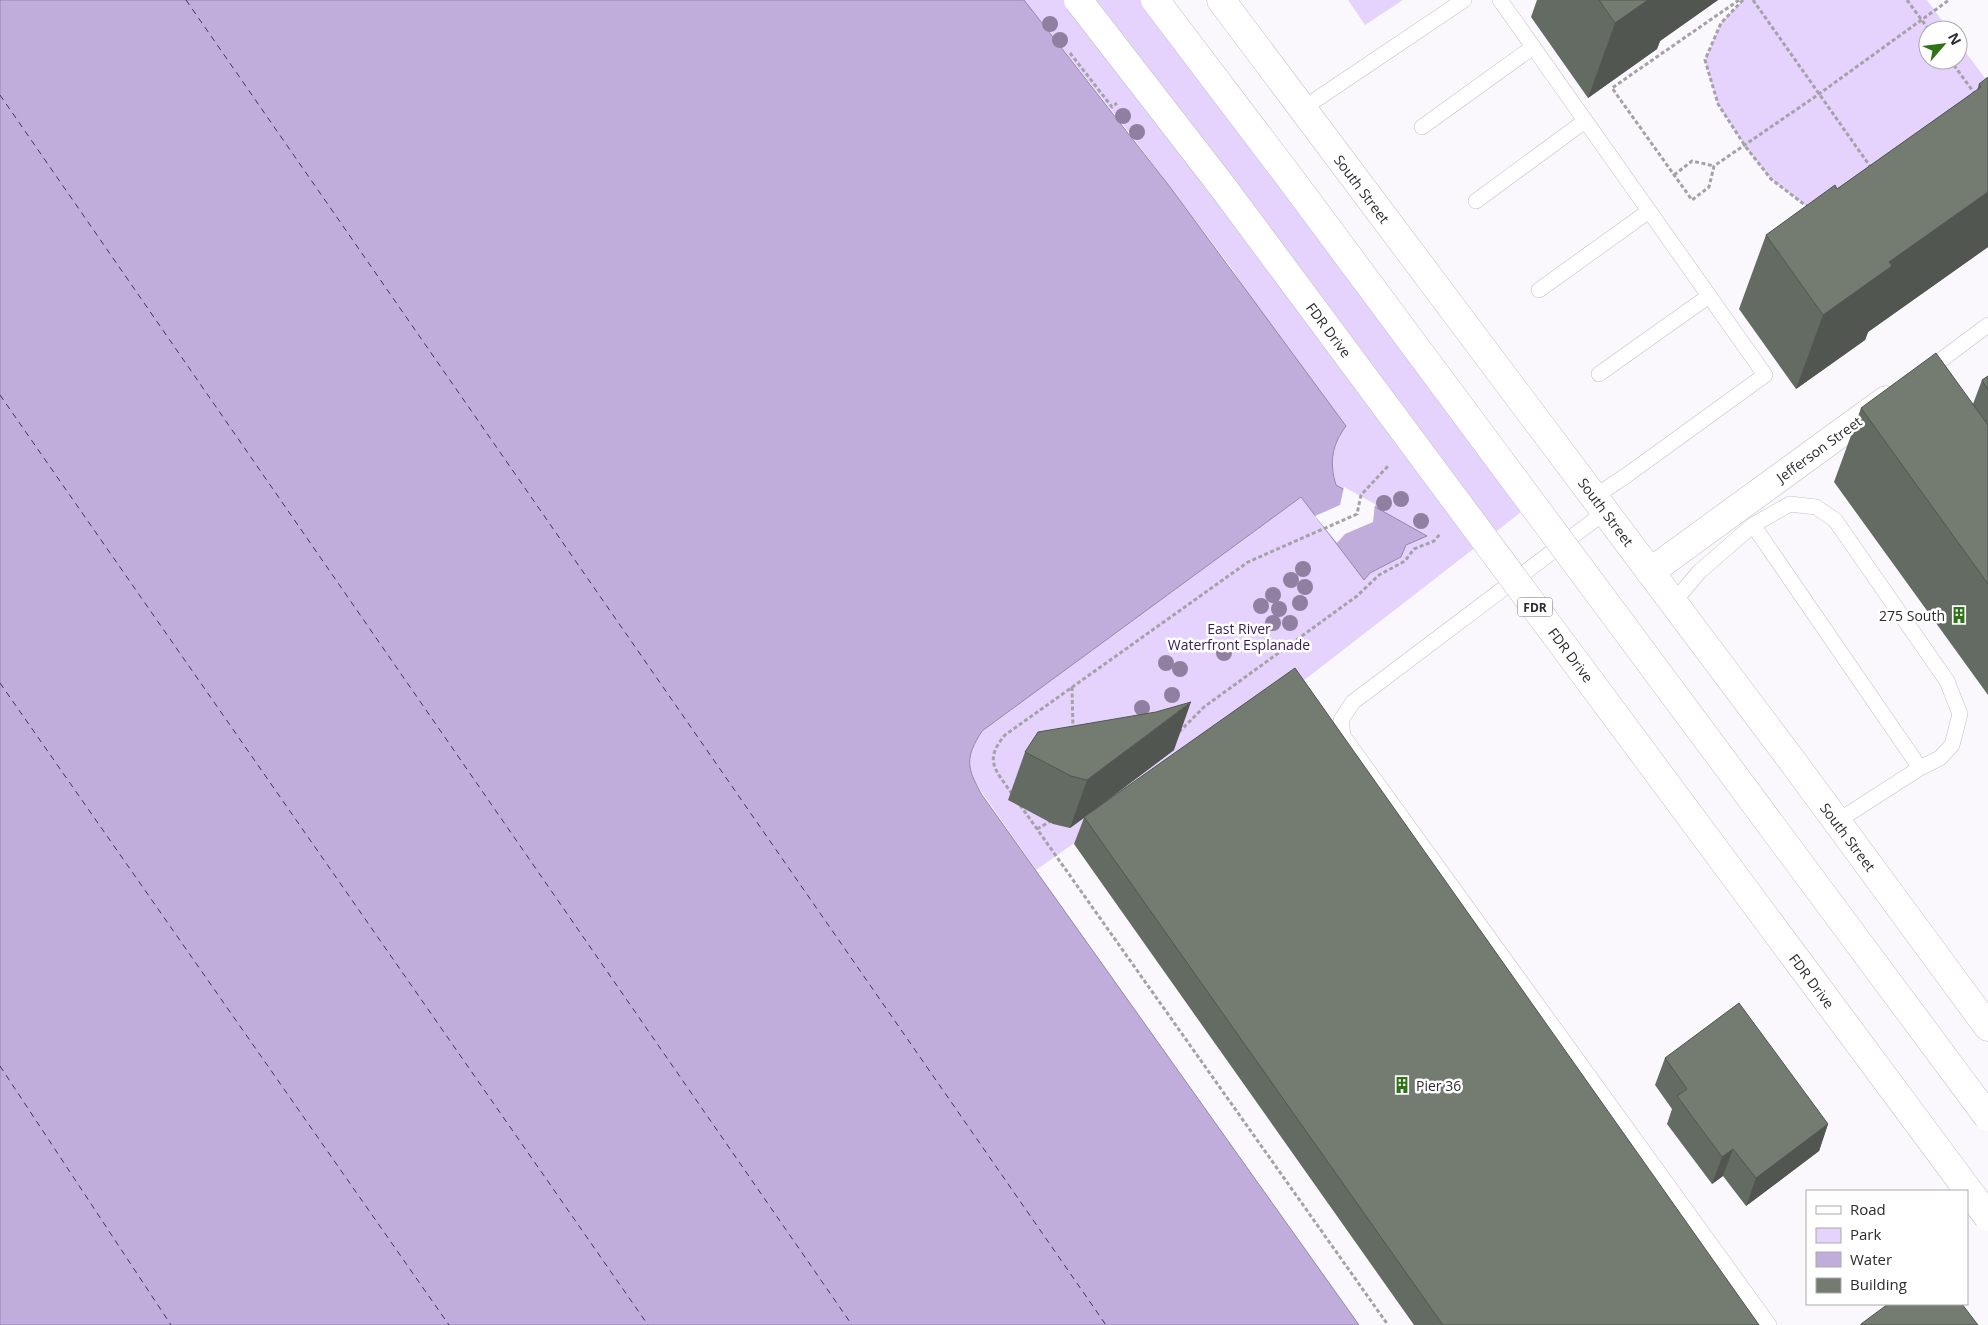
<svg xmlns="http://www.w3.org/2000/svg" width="1988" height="1325" font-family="'Open Sans',sans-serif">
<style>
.green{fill:#e5d3fd}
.water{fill:#c1addc;stroke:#9486a8}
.pier{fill:#faf8fd}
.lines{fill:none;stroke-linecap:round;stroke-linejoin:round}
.ferry{stroke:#492d67;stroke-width:1;stroke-dasharray:6 5;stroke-linecap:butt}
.lane-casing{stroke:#c3beca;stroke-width:16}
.street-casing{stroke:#c3beca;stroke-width:29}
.primary-casing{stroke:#c3beca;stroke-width:29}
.path{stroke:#a4a2a7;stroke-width:3;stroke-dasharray:4 2.5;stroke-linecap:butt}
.lane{stroke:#fff;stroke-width:15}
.street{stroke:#fff;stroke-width:28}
.primary{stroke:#fff;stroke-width:28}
.highway-bridge-casing{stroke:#c3beca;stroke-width:29;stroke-linecap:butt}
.highway-bridge{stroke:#fff;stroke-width:28}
.tree{fill:#907fa0}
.wall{fill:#646b62}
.shaded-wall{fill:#515750}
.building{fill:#747c72;stroke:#515750}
.labels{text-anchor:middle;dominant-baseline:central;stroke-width:5;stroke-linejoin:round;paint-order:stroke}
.shield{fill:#fff;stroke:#6b6a6d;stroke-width:1}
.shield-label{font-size:12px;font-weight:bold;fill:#2c2a2f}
.street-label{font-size:14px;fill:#2c2a2f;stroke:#fff}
.poi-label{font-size:14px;fill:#2c2a2f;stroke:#fff;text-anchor:end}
.park-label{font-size:14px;fill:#391c54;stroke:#fff}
</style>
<rect width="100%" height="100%" fill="#faf8fd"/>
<path class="green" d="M1024,0H1165L1538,499L1285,695L1036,870L972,778C966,755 970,751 982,731L1301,497L1364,580L1370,573L1401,557L1406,545L1426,536L1336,485L1331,460L1339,436L1232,269L1128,131Z
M1348,0H1403L1365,25Z
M1743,0H1927L1949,30H1928V60H1958V42L1988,82L1838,212L1805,205L1771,179L1745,146L1718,104L1705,60L1721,23Z"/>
<path class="water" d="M0,0H1024L1170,187L1346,426C1332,445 1329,462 1336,485L1427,536L1406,545L1401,557L1370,573L1364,580L1301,497L982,731C965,758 966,767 982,795L1359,1325H0Z"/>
<path class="pier" d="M1344,487L1375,504L1373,522L1345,534L1337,543L1315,516L1340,505Z"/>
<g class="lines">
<path class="ferry" d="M186,0L1106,1325
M0,95L852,1325
M0,395L648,1325
M0,683L449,1325
M0,1066L171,1325"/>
<g class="lane-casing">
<path id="lane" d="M1500,0L1765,375L1627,475L1594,497
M1302,109L1464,0
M1422,127L1533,47
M1476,201L1585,121
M1539,290L1649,211
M1925,372L1988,325
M1599,374L1709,296
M1605,512L1353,702L1341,720L1343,736L1769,1325
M1753,525L1920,768
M1673,603L1699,572L1753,525L1790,504L1816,507L1835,520L1947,681L1960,714L1952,745L1940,758L1920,768L1836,822"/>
</g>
<g class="street-casing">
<path id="street" d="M1650,572L1886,400"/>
</g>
<g class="primary-casing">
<path id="primary" d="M1221,0L1796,766L1988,1027"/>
</g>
<path class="path" d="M1739,0L1612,88L1692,200L1709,187L1714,166L1819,94L1949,0
M1743,0L1721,23L1705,60L1718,104L1745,146L1771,179L1805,205L1810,207
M1753,0L1872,169
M1907,0L1929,30
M1070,53L1112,107L1117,103
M1950,60L1975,94
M1674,175L1692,161L1714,166
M1072,687L1073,730
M1179,732L1204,707L1357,596L1379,575L1405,561L1414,549L1434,541L1441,533
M1012,794C996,770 983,761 1005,735L1248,562L1357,514L1361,495L1388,466
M1020,805L1388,1325
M1037,829L1051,821"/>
<use href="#lane" class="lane"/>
<use href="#street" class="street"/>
<use href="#primary" class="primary"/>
<g class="highway-bridge-casing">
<path id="highway-bridge" d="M1078,0L1222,186L1988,1217
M1155,0L1293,182L1988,1117"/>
</g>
<use href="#highway-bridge" class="highway-bridge"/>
</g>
<g class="tree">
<circle cx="1050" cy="24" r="8"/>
<circle cx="1060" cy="40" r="8"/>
<circle cx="1123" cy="116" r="8"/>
<circle cx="1137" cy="132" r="8"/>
<circle cx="1401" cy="499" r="8"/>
<circle cx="1384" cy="503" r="8"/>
<circle cx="1421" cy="521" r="8"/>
<circle cx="1303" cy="569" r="8"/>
<circle cx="1291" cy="580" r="8"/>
<circle cx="1305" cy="587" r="8"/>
<circle cx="1273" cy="595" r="8"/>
<circle cx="1300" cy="603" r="8"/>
<circle cx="1261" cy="606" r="8"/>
<circle cx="1279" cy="609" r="8"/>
<circle cx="1273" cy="623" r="8"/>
<circle cx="1290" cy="623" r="8"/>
<circle cx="1224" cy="653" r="8"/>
<circle cx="1166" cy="663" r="8"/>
<circle cx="1180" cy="669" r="8"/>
<circle cx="1172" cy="695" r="8"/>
<circle cx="1142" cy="708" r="8"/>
</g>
<path class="wall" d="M1537,0H1718L1660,41L1657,49L1588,98L1531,17Z
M1988,77V247L1868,332L1865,340L1796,389L1739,309L1766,235L1837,189L1977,90L1979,84Z
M1988,376V695L1834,482L1861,408L1973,404L1982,380Z
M1174,750L1100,806L1759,1325H1414L1074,844L1084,818L1070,828L1053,824L1008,800L1025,752Z
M1665,1058L1828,1124L1819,1151L1746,1206L1723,1176L1712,1184L1667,1124L1672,1109L1655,1085Z"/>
<path class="shaded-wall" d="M1648,0H1718L1660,41L1657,49L1588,98L1615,23Z
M1988,192V247L1868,332L1865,340L1796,389L1823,315L1889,262Z
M1191,702L1174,750L1070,828L1087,780Z
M1828,1124L1819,1151L1746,1206L1756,1178Z
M1733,1149L1723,1176L1712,1184L1722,1157Z"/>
<path class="building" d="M1599,0H1648L1615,23Z
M1988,77V192L1889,262L1892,266L1823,315L1766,235L1835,185L1837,189L1981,87L1979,84Z
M1936,353L1988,425V584L1861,408Z
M1988,376V390L1982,380Z
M1295,668L1759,1325H1443L1084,817Z
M1191,702L1087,780L1071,776L1025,752L1038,732L1156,712Z
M1739,1003L1828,1124L1756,1178L1733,1149L1722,1157L1677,1096L1687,1089L1665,1058Z
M1888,1304H1962L1978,1325H1861V1324Z"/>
<defs>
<g id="building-bare" transform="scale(1.35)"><path d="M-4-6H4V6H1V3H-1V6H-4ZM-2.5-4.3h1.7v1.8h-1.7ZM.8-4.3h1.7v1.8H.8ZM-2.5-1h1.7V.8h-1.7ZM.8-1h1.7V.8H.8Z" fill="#2e7416" stroke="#fff" stroke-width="2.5" paint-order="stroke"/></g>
</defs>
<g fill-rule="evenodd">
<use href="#building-bare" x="1959" y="615"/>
<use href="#building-bare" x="1402" y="1085"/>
</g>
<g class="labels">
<rect class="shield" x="1517.5" y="597.5" width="35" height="19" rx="4"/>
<g class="shield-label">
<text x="1535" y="607">FDR</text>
</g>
<g class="street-label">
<text transform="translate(1362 189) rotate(53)">South Street</text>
<text transform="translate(1329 330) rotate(53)">FDR Drive</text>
<text transform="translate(1819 449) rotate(-36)">Jefferson Street</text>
<text transform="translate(1606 512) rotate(53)">South Street</text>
<text transform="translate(1571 655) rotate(53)">FDR Drive</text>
<text transform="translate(1848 837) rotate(53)">South Street</text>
<text transform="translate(1812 981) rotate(53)">FDR Drive</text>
</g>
<g class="poi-label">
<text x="1945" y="615">275 South</text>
<text x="1416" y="1085" text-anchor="start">Pier 36</text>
</g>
<g class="park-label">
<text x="1239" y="628">East River<tspan x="1239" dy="16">Waterfront Esplanade</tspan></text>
</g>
</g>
<rect x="1806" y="1190" width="162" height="115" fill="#ffffff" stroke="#abaaac"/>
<rect x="1816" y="1206" width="25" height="8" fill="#ffffff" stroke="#abaaac"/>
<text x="1850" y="1215" font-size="15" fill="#2c2a2f">Road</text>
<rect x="1816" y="1228" width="25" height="15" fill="#e5d3fd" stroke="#abaaac"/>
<text x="1850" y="1240" font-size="15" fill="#2c2a2f">Park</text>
<rect x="1816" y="1252" width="25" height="15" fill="#c1addc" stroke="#abaaac"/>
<text x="1850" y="1265" font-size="15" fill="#2c2a2f">Water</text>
<rect x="1816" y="1278" width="25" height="15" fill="#747c72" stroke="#abaaac"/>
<text x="1850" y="1290" font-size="15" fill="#2c2a2f">Building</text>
<g transform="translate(1943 45) rotate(62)"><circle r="24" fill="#ffffff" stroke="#abaaac"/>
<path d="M0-4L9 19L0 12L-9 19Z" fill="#2e7416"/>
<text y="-8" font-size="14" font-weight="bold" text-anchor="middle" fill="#2c2a2f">N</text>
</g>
</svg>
